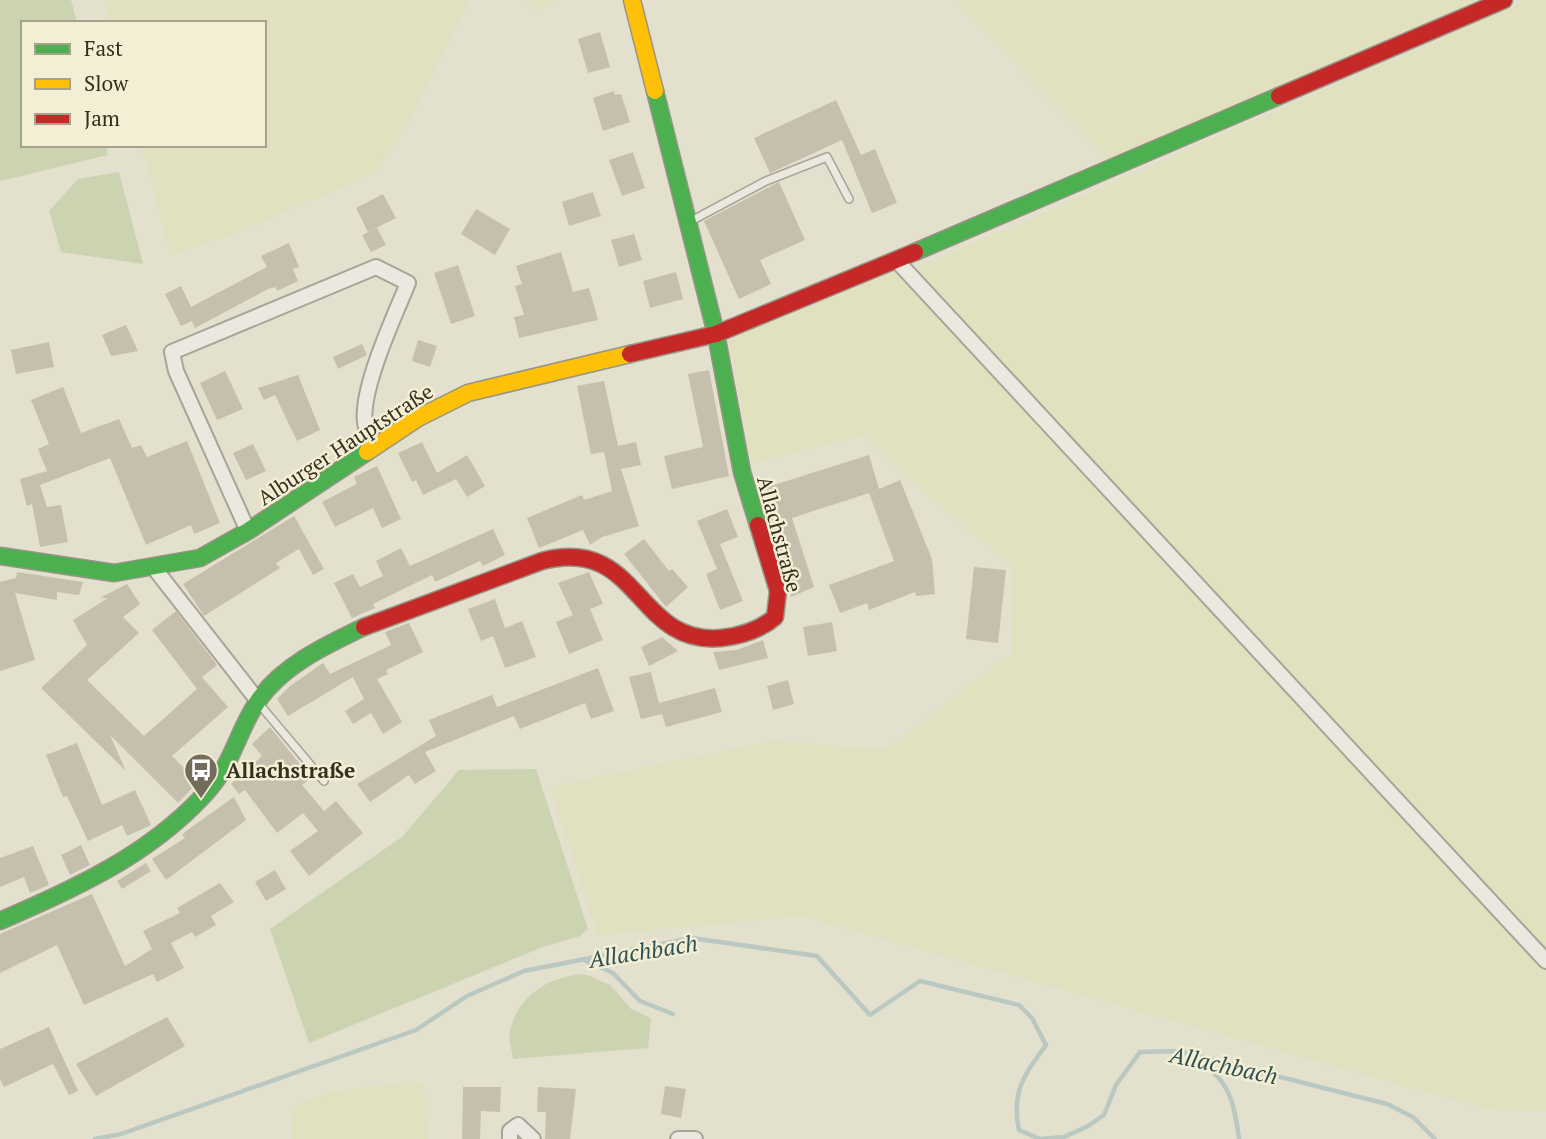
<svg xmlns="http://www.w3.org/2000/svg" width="1546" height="1139" font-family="'PT Serif',serif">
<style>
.farmland{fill:#e1e0bf}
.green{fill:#ccd3b1}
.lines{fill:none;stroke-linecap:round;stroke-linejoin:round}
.stream{stroke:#b9c8c1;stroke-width:4.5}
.building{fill:#c6bfae}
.lane-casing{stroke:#a8a497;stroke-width:10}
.street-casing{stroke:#a8a497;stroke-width:18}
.fast-casing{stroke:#989486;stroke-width:19}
.slow-casing{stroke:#989486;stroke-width:19}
.jam-casing{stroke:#989486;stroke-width:19}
.lane{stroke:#ebe9df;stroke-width:7}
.street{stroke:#ebe9df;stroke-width:14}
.fast{stroke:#4caf50;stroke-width:16}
.slow{stroke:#ffc107;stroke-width:16}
.jam{stroke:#c62828;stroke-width:16}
.labels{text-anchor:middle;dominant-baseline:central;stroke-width:5;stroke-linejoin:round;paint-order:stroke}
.street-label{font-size:21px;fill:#362e1f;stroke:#f3efd4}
.poi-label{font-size:21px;font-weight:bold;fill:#362e1f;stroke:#f3efd4;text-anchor:start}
.water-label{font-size:23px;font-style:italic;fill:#305054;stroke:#f3efd4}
</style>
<rect width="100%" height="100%" fill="#e3e0cd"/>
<path class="farmland" d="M105,0H469L402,133L375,173L234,234L170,255L142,145H264V23H110Z
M526,0H557L537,11Z
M954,0H1479L1109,160Z
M1528,0H1546V949L916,269Z
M899,270L1546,969V1110L1487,1109L801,916L598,935L549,787L774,741L885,750L1011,654L1014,568L909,479L865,435L752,463L729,341L761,324Z
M414,1081L424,1086L427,1139H292L290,1108L328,1093Z"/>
<path class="green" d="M0,0H71L77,23H23V145H106L108,155L0,181Z
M119,172L143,264L61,252L49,211L78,179Z
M536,769L588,929L580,936L543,947L309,1043L270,929L402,837L459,770Z
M585,974L610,985L631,1009L651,1018L648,1048L513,1059C512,1050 508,1039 510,1031C519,994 550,976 585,974Z"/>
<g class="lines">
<path class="stream" d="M584,960L613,973L640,1001L673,1014
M1189,1056C1228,1076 1234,1098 1239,1139
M95,1139L121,1134L416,1030L467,996L524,971L692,938L817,956L870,1015L920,981L1019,1005L1032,1018L1046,1045C1024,1075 1011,1092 1019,1130L1040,1139
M1040,1139L1064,1137L1088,1126L1104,1115L1116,1085L1140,1052L1178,1051L1387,1104L1413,1117L1435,1139"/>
</g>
<path class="building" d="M600,32L610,67L588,73L578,39Z
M614,91L615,95L621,94L630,122L603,131L593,98Z
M836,100L861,155L875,149L897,203L872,213L842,140L770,173L754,138Z
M633,152L645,188L622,196L609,160Z
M779,182L805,240L760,260L771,284L739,299L704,221Z
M593,192L601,216L569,226L562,202Z
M383,194L396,218L368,232L356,208Z
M476,209L510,229L495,255L461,234Z
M377,228L386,245L371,252L362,235Z
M634,234L642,260L619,267L611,240Z
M289,243L299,267L293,269L298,281L277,291L276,287L268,289L195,328L192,321L181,326L165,294L181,286L191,307L267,267L261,256Z
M561,252L573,292L589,288L598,320L519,338L514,317L524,315L515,286L522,284L516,266Z
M458,265L475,316L451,324L434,273Z
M676,272L683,299L650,308L643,281Z
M126,325L138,351L111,356L102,335Z
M418,340L437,346L430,367L412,361Z
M49,342L54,367L16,374L11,350Z
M362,344L367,355L338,369L333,357Z
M709,370L729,476L672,489L664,456L703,447L688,374Z
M225,371L243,409L217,420L200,383Z
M298,375L320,430L297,441L275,395L264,400L258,388Z
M604,381L618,446L636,442L641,465L621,469L639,526L602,537L590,545L583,530L539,548L527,518L582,495L584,500L612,491L604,452L591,454L577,386Z
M63,387L81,433L119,419L132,448L141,445L147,457L187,441L220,523L194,534L191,525L146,545L110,458L40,485L47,507L61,505L68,542L40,547L32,504L27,506L20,479L47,471L38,449L49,444L31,400Z
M422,442L437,473L467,455L485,486L467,497L456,479L423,495L416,480L412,482L398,453Z
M253,444L266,471L246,480L233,453Z
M869,455L879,489L900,480L932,559L935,594L916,596L915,592L869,610L867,603L840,613L829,585L894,561L869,493L792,518L814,587L791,597L761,489Z
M377,466L401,519L382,528L373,508L335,527L322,502L357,484L354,477Z
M727,509L738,537L720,544L743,601L720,610L706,574L717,569L697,521Z
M294,516L324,569L313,575L299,549L276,563L280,568L204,616L183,584Z
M493,529L505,555L483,566L480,561L435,582L432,575L373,604L375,608L352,618L334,583L353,574L360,587L383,576L376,561L401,548L410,566Z
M644,539L669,571L672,569L688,587L666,607L624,554Z
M974,567L1006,570L998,643L966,639Z
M17,572L83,582L79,595L57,592V600L15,593L35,660L0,671V582L16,578Z
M589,572L603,604L590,609L603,640L569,654L556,622L573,615L558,583Z
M127,584L140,604L123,617L139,633L87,680L144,736L197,689L152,630L176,611L217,665L202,677L228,707L172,756L198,782L178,803L110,735L126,771L41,688L87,645L73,620L108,598H100Z
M495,599L505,628L522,621L536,657L505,668L493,636L481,641L468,609Z
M832,622L837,651L808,656L803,627Z
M409,623L423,652L386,670L388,674L377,679L402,722L383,734L371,713L353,724L345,711L364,699L353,677L288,716L277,699L290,686L323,663L330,674L391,645L385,632Z
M662,637L678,651L649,666L641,647Z
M763,640L768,658L719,670L713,652L737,650Z
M598,668L614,711L591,719L585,703L520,729L514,716L425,752L436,771L415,784L409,775L370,802L357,784L436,736L429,720L492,695L497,707Z
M651,672L659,703L715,688L722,712L666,727L662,714L641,719L629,677Z
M788,680L794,704L773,710L767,686Z
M270,727L311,778L302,785L324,811L336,801L363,833L309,876L290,851L318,831L303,813L277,833L245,790L239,794L231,784L262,756L252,744Z
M77,743L102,805L135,790L151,825L127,836L122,825L88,841L67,796L63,797L46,755Z
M234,797L246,820L166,880L152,859L185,838L182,835L186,831Z
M81,845L90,865L70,875L61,855Z
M33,846L49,885L30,893L24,877L0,887V858Z
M146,863L151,871L122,889L117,881Z
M275,870L286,889L266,901L255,882Z
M220,883L234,902L211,916L216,925L195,937L192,932L171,943L184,968L157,982L153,974L84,1005L57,945L0,973V934L92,894L125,966L152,949L143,931L180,913L177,908Z
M167,1017L185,1046L96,1096L76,1064Z
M49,1027L78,1091L69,1095L53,1064L4,1087L0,1079V1049Z
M665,1086L686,1089L681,1118L661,1114Z
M463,1087H501L500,1112L481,1111L480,1139H462Z
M538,1087L576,1089L570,1139H545L546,1112H537Z"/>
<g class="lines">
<g class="lane-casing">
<path id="lane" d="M691,221L766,181L827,157L849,199
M260,705L324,781"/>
</g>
<g class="street-casing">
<path id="street" d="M897,261L1546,961
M248,531L176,371L172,352L376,267L408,283C396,313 354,401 367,430C369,435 373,440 376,444
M155,569L258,701
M510,1139V1131L518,1125L533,1139
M678,1139H695"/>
</g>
<g class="fast-casing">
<path id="fast" d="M655,91L716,334L742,472L758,525
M915,252L1279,96
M0,556L114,573L200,558L248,531L367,452
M0,921C75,888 146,857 203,796C233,765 235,737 256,704C279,667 326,645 364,627"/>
</g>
<g class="slow-casing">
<path id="slow" d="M632,0L655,91
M367,452L418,418L468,393L630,354"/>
</g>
<g class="jam-casing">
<path id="jam" d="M1279,96L1504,0
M630,354L716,334L915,252
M364,627L542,561C640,535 635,646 721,638C741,636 760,630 775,617L778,591L758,525"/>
</g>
<use href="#lane" class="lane"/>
<use href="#street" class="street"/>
<use href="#fast" class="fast"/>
<use href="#slow" class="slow"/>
<use href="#jam" class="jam"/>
</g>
<defs>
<g id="bus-pin" transform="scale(1.75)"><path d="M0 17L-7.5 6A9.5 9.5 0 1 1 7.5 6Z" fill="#736c5c" stroke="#f3efd4"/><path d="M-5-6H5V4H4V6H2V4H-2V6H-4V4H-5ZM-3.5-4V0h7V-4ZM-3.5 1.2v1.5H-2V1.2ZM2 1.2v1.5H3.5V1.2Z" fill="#fff"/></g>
</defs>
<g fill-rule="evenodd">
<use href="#bus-pin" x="201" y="770"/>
</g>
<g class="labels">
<g class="street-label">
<text transform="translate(345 444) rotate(-33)">Alburger Hauptstraße</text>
<text transform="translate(780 534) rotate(75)">Allachstraße</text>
</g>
<g class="poi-label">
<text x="226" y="770">Allachstraße</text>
</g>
<g class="water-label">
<text transform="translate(643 951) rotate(-9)">Allachbach</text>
<text transform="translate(1224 1065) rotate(12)">Allachbach</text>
</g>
</g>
<rect x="21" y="21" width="245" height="126" fill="#f3efd4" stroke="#a7a28c" stroke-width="2"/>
<rect x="35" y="44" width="35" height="10" fill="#4caf50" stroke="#a7a28c" stroke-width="2"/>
<text x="84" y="56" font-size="21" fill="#362e1f">Fast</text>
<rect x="35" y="79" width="35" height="10" fill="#ffc107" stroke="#a7a28c" stroke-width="2"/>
<text x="84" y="91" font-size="21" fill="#362e1f">Slow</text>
<rect x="35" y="114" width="35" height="10" fill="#c62828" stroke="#a7a28c" stroke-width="2"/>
<text x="84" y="126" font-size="21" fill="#362e1f">Jam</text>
</svg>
